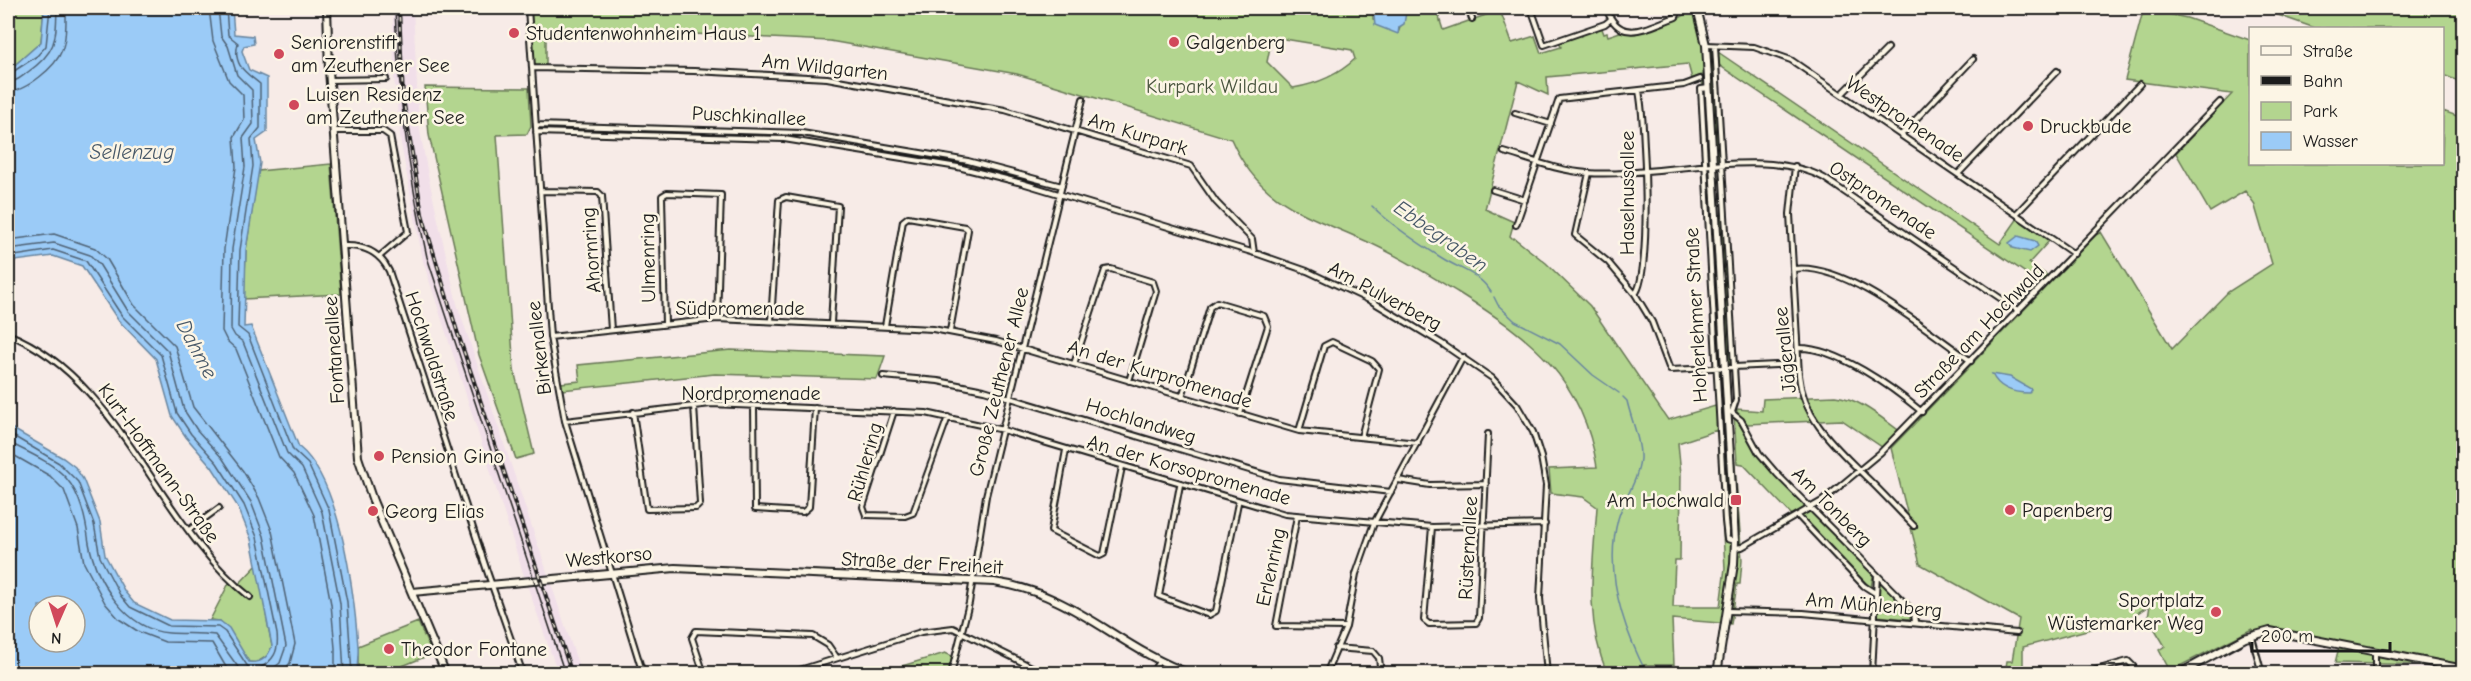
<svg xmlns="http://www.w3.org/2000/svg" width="2471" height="681" font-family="'Comic Neue',sans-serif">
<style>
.built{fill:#f1dfe9}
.green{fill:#b3d58f;stroke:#687856;stroke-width:1.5;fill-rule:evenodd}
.water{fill:#9bcbf7;stroke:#68859f;stroke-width:1.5;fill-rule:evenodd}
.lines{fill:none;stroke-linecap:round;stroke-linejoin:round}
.shore{stroke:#4f6274;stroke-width:1.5}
.stream{stroke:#68859f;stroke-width:1.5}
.street-casing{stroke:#1c1c1c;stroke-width:8}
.secondary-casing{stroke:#1c1c1c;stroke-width:10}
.street{stroke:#fcf5e5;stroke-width:4}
.secondary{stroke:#fcf5e5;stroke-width:6}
.tram{stroke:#1c1c1c;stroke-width:1.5}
.rail-casing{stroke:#1c1c1c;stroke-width:4}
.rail{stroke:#fcf5e5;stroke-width:1.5;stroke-dasharray:4.5;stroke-linecap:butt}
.poi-dot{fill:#d1495b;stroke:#fcf5e5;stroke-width:2}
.labels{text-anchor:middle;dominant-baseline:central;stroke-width:5;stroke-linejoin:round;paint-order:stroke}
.poi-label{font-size:20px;fill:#1c1c1c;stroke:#fcf5e5;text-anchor:start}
.street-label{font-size:20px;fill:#1c1c1c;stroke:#fcf5e5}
.park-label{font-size:20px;fill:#49543e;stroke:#fcf5e5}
.water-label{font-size:21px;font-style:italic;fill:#485969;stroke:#fcf5e5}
</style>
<rect width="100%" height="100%" fill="#f7ebe7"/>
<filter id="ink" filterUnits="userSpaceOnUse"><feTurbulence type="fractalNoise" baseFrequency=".0167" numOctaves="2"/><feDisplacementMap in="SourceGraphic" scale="12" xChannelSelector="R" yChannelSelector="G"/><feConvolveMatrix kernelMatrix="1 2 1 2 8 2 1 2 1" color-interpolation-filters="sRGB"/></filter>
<g filter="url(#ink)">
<path class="built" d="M393,8H413L419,125L428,175L457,304L581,673H558L526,582L423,261L401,144L394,78Z"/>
<path class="green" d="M8,8H44L41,42L8,71Z
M530,8H1306L1317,11L1318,8H1373V19L1398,33L1406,12L1401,8H1436L1443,30L1500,10L1512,43L1535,36L1541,53L1561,47L1559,41L1601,26L1604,34L1607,33L1608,36L1620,32L1635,34L1676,20L1683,16L1687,8H1694L1704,49L1742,560L1740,584H1737L1731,624L1672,619L1674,665H1644L1645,673H1607C1584,618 1593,565 1597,507L1583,497L1551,493L1549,469L1597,467C1583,378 1531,338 1459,293C1426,273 1394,253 1359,238C1302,213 1258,201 1231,139L1017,74L830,41L694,34L546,31V66H534ZM1272,37L1352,50L1355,59C1337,76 1317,84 1293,88L1267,62ZM1688,64L1692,79L1702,75L1719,405L1668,420L1590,306L1546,263L1514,238L1513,239L1510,236L1514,222L1485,209L1518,81L1548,95L1547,77ZM1717,430L1725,568L1720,607H1673L1675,560H1680L1681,474L1678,443Z
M2258,8H2463V83L2443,75L2442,28H2315Z
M2154,11L2187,18L2250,40V164H2442L2443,111L2463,118V673H2450L2452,670L2429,665L2335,663L2339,647L2282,636L2258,637L2252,629L2170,671L2159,650L2165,646L2148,618L2150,605L2128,619L2023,647V673H2005L2007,661H2012L2019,619L1920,564L1891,448L2096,235L2101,232L2172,349L2228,292L2272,264L2254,203L2245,191L2210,212L2176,153L2232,94L2125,80L2142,15Z
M1711,49L1714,52L1720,161L1718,163L1715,159Z
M1718,52L2000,244L2018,218L2050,240L2029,263L2048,276L2042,284L1719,65Z
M425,87L529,88L531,126L527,134L497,135L514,370L534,454L516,459L479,355L429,135Z
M331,164L341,294L244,299L246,250L258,171Z
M1718,215H1723L1727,271L1724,275Z
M1724,278L1727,282L1732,360L1730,364L1727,360Z
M731,350L885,356L877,379L715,374L562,390L561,383L580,381L578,365Z
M1835,396C1861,399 1880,417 1901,432L1882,447L1842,420L1747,424L1737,412V409L1762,411L1763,399Z
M1734,416L1766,465L1804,503V509L1793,516L1743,464L1737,463Z
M1809,512H1812L1871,571L1873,576L1871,588L1802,520L1803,515Z
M257,565L272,646L269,655L256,663L249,662L220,621L210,620L229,583L239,584Z
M1878,582H1882L1911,612L1910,619L1876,616Z
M418,622L432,654L385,673H358V646Z
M945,653L952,656L949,673H879Z"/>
<path class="water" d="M44,8H232L234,34L253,36L254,44L244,46L242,51L249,70L267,78V132L256,140L260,163L246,250L244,327L251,326L299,447C341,481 354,593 358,646C359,655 356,665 358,673H8V426L63,458L75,467L83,479L100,522L105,555L125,592L134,603L170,620L220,621L229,628L249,662C261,664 268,657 272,646L251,539L238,507L212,467L186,437L172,416L156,359L118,320L82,266L53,256L8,262V71L41,42ZM39,606H75V642H39Z
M1373,8H1401L1406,12L1404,24L1399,27L1398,34L1375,25Z
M2018,236L2035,241L2038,246L2030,252L2013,248L2009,243Z
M1992,374L2010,377L2031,389L2029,393C2013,393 1999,389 1992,374Z"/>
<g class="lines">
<path class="shore" d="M209,8L213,41L229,81L243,95L244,120L234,137L236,167L224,249L222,331L227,341L236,349L279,457L294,473L314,515L331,604L335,648V674
M218,8L221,36L228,46L237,75L252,90L253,124L243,138L245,167L232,249L231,329L235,336L243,342L287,453L302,468L322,512L340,603L344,674
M226,8L228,35L238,43C232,66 247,73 260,84V128L251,139L253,166L240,250L238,327L248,335L293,450L308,464L329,510L347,602L352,674
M8,75L37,56L46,46L50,8
M8,82C16,82 21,77 28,72C56,52 56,41 57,8
M8,92C26,91 56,67 62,50C67,38 66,20 66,8
M8,240L54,234L95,248L107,259L134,305L175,346L193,407L243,471L259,498L272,531L295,644L290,663L281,674
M8,249L54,243L90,255L99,264L128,311L168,351L184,410L197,430L223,459L251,502L264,536L286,646L280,663L266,674
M8,257L53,250L86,261L122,316L161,355L177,413L191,434L217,463L244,505L257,537L277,634C279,651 274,661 258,669L248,667L225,632L218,627L169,626L130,607L120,595L100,557L94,524L78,482L59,463L8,433
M8,442C27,452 52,462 66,478C81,495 86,521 89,543C96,581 126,630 169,633C185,634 200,633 215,635L243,674
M8,452L50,476L64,490L78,528L84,563L105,603L119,619L139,632L165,642L212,643L230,674"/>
<path class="stream" d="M1372,206C1392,226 1418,243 1442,258C1461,270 1479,273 1491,292
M1494,297L1498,305L1515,321L1560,344L1593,375L1619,393
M1623,397L1627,401C1631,419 1641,441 1640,459C1638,482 1624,498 1618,519C1604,571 1623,628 1647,674"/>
<g class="street-casing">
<path id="street" d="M528,8L550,337L565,421L643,674
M1468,8L1472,19
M1531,8L1544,45L1605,24L1610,20
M1606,8C1620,46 1647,27 1676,17L1680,8
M1706,45L1754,47L1791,60L2074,254
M1715,46L1736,400L1732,412
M532,68L694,71L827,78L1005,110L1191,166L1216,202L1252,239L1254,253
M330,80L386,79
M1709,88L1701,89L1725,521L1727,539L1734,541
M1842,94L1888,48
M1515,113L1551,124
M536,125L802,133L968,161L1062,186
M334,131H383L390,136L408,232L380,256
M536,132L784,139L958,167L1022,183L1258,254L1307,271L1373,302L1441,343L1492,378L1517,405L1533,432L1541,457L1546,485L1540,598L1547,674
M1901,135L1973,59
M1504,152C1531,160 1559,171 1588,173C1657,178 1764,145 1824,178L2019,311
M1795,166L1790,214L1799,375C1803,419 1835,446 1865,476C1882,492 1897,509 1914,526
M1589,173L1575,235L1608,262L1635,294L1652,322L1670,370L1798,364
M1958,174L2057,71
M1493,190L1525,200
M540,191L598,192L602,196L611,330
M2017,213L2140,84
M1516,225L1559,99L1684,85L1700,79
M343,246C363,245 380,252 389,271L488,574L523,674
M1793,269C1846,261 1927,331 1971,361
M1635,294C1652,277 1645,119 1639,91
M771,321L779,200L786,197L838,206L831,323
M665,324L662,196L667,193L721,195L717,319
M885,326L903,221L908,217L965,227L968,230L950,331
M8,334C120,378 158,525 250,597
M550,337L717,319L933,329L996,341L1299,431L1418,443
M1798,348C1837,347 1892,387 1922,412
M1074,364L1105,270L1111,269L1153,282L1156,291L1129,381
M883,376L938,381L984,390L1279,479L1391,492
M1182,397L1210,307L1217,302L1264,316L1268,326L1240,414
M754,406L755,509L803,512L809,507L815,408
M894,411L863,507L866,515L905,516L913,513L948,417
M633,412L647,509L696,508L700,504L694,406
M1731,412L1741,420L1759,453L1777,474L1914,612L1915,623
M565,421L711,404L926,413L1003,430L1285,514L1432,527L1545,524
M1299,431L1324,346L1332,342L1372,361L1379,369L1361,437
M1066,450L1051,531L1100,556L1104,554L1122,467
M1398,480L1430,485L1486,484
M1180,485L1159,596L1209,615L1216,611L1238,503
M1297,516L1276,626L1346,627
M1798,516L1864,586L1875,593
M1432,527L1424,620L1429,624L1476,623L1479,618L1488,434
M189,530L219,508
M1735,548L1742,547L1822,501L1880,453L2220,102
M1727,611L1803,613L2017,633
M2252,637L2262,674
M1336,648L1373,651L1379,658L1381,674
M704,674L692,638L696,631L813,636L828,645L837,658
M787,674L921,632L953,628L1046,674
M951,674L969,603L986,496L1083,99
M1151,674L1160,660
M1326,674L1346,627L1356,574L1374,523L1463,357
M1872,674L1877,575
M2081,674L2128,661L2133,666L2132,674
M2375,674V651"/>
</g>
<g class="secondary-casing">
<path id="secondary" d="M327,8L329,70L358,457L373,501L446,674
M1697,8L1706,45L1735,541L1734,564L1717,674
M412,592L675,568L994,582C1077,594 1117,648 1191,674
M2178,674L2245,638L2270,631L2464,669"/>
</g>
<use href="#street" class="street"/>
<use href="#secondary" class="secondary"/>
<path class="tram" d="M395,8C398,95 408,171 427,257L565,674"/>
<g class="rail-casing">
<path id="rail" d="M399,8L403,98L422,214L457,331L572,674"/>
</g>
<use href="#rail" class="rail"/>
</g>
</g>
<g class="poi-dot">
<circle cx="514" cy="33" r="6"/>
<circle cx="1174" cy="42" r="6"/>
<circle cx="279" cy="54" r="6"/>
<circle cx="294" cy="105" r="6"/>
<circle cx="2028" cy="126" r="6"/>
<circle cx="379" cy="456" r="6"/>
<rect x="1730" y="494" width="12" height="12" rx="3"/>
<circle cx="2010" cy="510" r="6"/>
<circle cx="373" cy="511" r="6"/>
<circle cx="2216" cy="612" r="6"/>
<circle cx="389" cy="649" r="6"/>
</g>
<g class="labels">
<g class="poi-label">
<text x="526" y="33">Studentenwohnheim Haus 1</text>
<text x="291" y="42">Seniorenstift<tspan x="291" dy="23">am Zeuthener See</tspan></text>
<text x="1186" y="42">Galgenberg</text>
<text x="306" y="94">Luisen Residenz<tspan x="306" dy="23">am Zeuthener See</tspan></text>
<text x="2040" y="126">Druckbude</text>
<text x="391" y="456">Pension Gino</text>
<text x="1724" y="500" text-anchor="end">Am Hochwald</text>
<text x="2022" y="510">Papenberg</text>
<text x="385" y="511">Georg Elias</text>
<text x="2204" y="600" text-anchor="end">Sportplatz<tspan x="2204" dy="23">Wüstemarker Weg</tspan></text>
<text x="401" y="649">Theodor Fontane</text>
</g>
<g class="street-label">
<text transform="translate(825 67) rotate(6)">Am Wildgarten</text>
<text transform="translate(749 116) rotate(3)">Puschkinallee</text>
<text transform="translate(1905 119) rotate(34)">Westpromenade</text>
<text transform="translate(1138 134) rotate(17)">Am Kurpark</text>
<text transform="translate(1627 193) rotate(-90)">Haselnussallee</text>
<text transform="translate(1883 200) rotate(34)">Ostpromenade</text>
<text transform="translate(591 250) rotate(-94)">Ahornring</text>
<text transform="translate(648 258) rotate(-91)">Ulmenring</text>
<text transform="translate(1385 296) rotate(28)">Am Pulverberg</text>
<text x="740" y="308">Südpromenade</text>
<text transform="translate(1696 315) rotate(-93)">Hoherlehmer Straße</text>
<text transform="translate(1979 331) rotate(-46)">Straße am Hochwald</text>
<text transform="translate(539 348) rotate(-97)">Birkenallee</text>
<text transform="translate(334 350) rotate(-94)">Fontaneallee</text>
<text transform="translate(1785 350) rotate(-96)">Jägerallee</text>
<text transform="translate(432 356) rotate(72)">Hochwaldstraße</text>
<text transform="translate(1160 374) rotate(17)">An der Kurpromenade</text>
<text transform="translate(999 382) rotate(-76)">Große Zeuthener Allee</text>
<text x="751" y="393">Nordpromenade</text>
<text transform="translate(1141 421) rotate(17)">Hochlandweg</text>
<text transform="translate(865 462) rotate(-74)">Rühlering</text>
<text transform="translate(159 463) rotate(54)">Kurt-Hoffmann-Straße</text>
<text transform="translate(1189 470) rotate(16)">An der Korsopromenade</text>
<text transform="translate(1832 507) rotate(45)">Am Tonberg</text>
<text transform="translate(1468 548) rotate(-87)">Rüsternallee</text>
<text transform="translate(609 557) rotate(-5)">Westkorso</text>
<text transform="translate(922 563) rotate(3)">Straße der Freiheit</text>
<text transform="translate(1271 567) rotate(-78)">Erlenring</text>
<text transform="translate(1874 605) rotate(5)">Am Mühlenberg</text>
</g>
<g class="park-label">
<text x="1212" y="86">Kurpark Wildau</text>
</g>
<g class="water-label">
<text x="132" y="152">Sellenzug</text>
<text transform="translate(1441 236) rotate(35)">Ebbegraben</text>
<text transform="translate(197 349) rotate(62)">Dahme</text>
</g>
</g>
<rect width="2471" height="681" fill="none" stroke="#fcf5e5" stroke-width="30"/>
<rect x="15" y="15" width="2441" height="651" fill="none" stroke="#1c1c1c" stroke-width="2" filter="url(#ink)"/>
<rect x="2249" y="27" width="195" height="138" fill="#fcf5e5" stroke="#a29e95" stroke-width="1.5"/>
<rect x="2261" y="46" width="30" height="9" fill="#fcf5e5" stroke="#a29e95" stroke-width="1.5"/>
<text x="2303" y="57" font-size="18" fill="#1c1c1c">Straße</text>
<rect x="2261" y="76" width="30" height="9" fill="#1c1c1c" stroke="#a29e95" stroke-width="1.5"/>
<text x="2303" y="87" font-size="18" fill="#1c1c1c">Bahn</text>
<rect x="2261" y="102" width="30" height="18" fill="#b3d58f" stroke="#a29e95" stroke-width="1.5"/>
<text x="2303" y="117" font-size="18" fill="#1c1c1c">Park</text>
<rect x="2261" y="132" width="30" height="18" fill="#9bcbf7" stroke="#a29e95" stroke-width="1.5"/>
<text x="2303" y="147" font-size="18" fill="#1c1c1c">Wasser</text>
<g transform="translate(57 624) rotate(183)"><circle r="28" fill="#fcf5e5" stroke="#a29e95" stroke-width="1.5"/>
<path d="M0-4.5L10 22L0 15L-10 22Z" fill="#d1495b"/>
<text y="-9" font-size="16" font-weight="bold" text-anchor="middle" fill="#1c1c1c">N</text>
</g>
<path d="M2252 642v9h138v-9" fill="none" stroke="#1c1c1c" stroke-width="3"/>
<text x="2261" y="642" font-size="18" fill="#1c1c1c" stroke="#fcf5e5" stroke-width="4.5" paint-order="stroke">200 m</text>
</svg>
